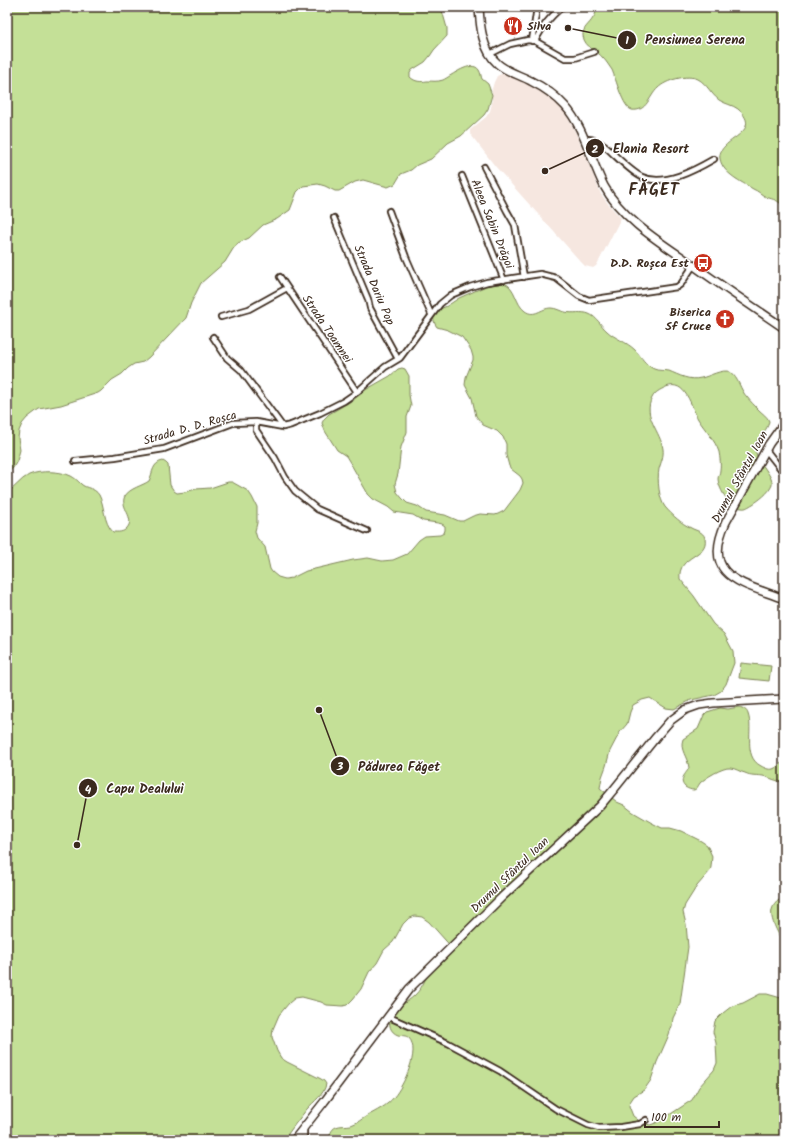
<svg xmlns="http://www.w3.org/2000/svg" width="791" height="1147" font-family="Kalam,sans-serif">
<style>
.built{fill:#f6e7e0}
.green{fill:#c4e097;stroke:#80855a}
.lines{fill:none;stroke-linecap:round;stroke-linejoin:round}
.street-casing{stroke:#3b2a1e;stroke-width:8}
.secondary-casing{stroke:#3b2a1e;stroke-width:10}
.street{stroke:#fff;stroke-width:4.5}
.secondary{stroke:#fff;stroke-width:7}
.labels{text-anchor:middle;dominant-baseline:central;stroke-width:3;stroke-linejoin:round;paint-order:stroke}
.poi-label{font-size:12px;font-weight:bold;fill:#3b2a1e;stroke:#fff;text-anchor:end}
.street-label{font-size:12px;fill:#3b2a1e;stroke:#fff}
.district-label{font-size:16px;font-weight:bold;letter-spacing:1px;fill:#3b2a1e;stroke:#fff}
.leader{fill:none;stroke:#3b2a1e;stroke-width:1.5}
.callout-dot{fill:#3b2a1e;stroke:#fff;stroke-width:1.5}
.mark-label{font-size:12px;text-anchor:middle;font-weight:bold;fill:#fff}
.callout-label{font-size:13px;text-anchor:middle;font-weight:bold;fill:#3b2a1e;stroke:#fff;stroke-width:3;stroke-linejoin:round;paint-order:stroke}
</style>
<rect width="100%" height="100%" fill="#fff"/>
<filter id="ink" filterUnits="userSpaceOnUse"><feTurbulence type="fractalNoise" baseFrequency=".025" numOctaves="2"/><feDisplacementMap in="SourceGraphic" scale="8" xChannelSelector="R" yChannelSelector="G"/><feConvolveMatrix kernelMatrix="1 2 1 2 8 2 1 2 1" color-interpolation-filters="sRGB"/></filter>
<g filter="url(#ink)">
<path class="built" d="M501,74H507L528,84L550,98L564,111L576,133L601,194L609,205L621,218L599,261L596,266L593,268L585,266L581,262L495,166L471,135L470,133V130L486,117L490,111L492,103V89L494,82L497,76Z"/>
<path class="green" d="M7,7H441L447,28V36L434,50L430,56L425,62L412,70L410,73V77C415,82 421,82 427,81C433,81 437,82 443,80C451,76 472,59 479,70C481,73 481,77 482,79L488,84L492,95L488,109L484,115L461,136L448,143L431,159L417,165L411,170L401,174L395,184L388,187L363,180L355,182L339,191H335L325,186L318,184L303,186L297,192L290,210L277,219L263,225L249,238L238,243L233,249L225,262L201,283L191,303L186,318L149,357L143,362L134,364L128,368L122,374L112,380L101,391L98,393L61,405L39,409L27,418L22,424L19,431L18,438L20,450L17,461L13,468L7,472Z
M597,7H784V207C777,199 774,200 766,197C762,195 758,191 753,189C742,182 723,174 720,159C716,138 766,134 738,109C733,105 725,104 719,100C711,94 707,84 698,79C687,74 666,80 658,88C649,96 647,112 632,110C623,108 616,79 612,70C609,66 607,62 603,58C597,50 585,48 583,36C582,28 590,24 593,18C596,15 596,11 597,7Z
M504,283C516,287 515,304 525,311C535,318 541,308 551,308C556,308 560,311 565,312C573,314 582,311 589,314C597,317 601,326 607,331C614,338 627,342 635,350C641,356 645,365 654,369C658,371 664,370 669,371C679,375 689,381 701,378C708,377 723,368 730,372C739,378 740,390 747,397C750,401 755,406 759,410C763,414 767,416 769,421C767,435 752,437 756,453C759,463 774,477 772,485C769,493 759,500 753,504C749,506 746,509 742,508C730,508 719,490 718,479C718,476 720,473 720,470C721,465 720,458 719,452C715,440 705,430 698,419C691,407 686,379 666,387C660,390 655,392 652,398C642,416 661,432 663,449C664,456 661,462 659,469C657,480 659,499 665,507C673,516 681,523 691,528C696,531 703,531 705,538C709,557 677,555 680,579L694,596L713,624L724,634L733,651L734,663L726,684L721,691L714,695L691,700L674,709L666,708L653,700L650,698L642,700L633,705L630,712L627,724L620,732L610,751L606,766L602,777L600,788L617,802L624,805L633,812L652,823L662,828H670L681,831L701,841L707,845L712,856L711,867L710,871L697,886L685,905L683,912L686,924L688,947L680,1004L673,1018L672,1026L668,1037L657,1062L651,1080L644,1090L634,1096L630,1102L629,1106L633,1116L642,1123L650,1125L653,1124L660,1121L692,1100L699,1087L714,1070L717,1063L716,1043L713,1032L715,1021L723,1013L732,1006L743,1003L760,994H767L781,998H784V1140H329C330,1135 331,1129 336,1127C340,1125 346,1126 351,1125C357,1123 362,1119 367,1116C376,1111 387,1106 394,1097C403,1086 421,1051 409,1038C406,1035 402,1036 398,1035C390,1032 388,1024 391,1017C395,1007 407,1003 415,995C419,991 423,985 425,980C427,977 428,974 429,972C436,963 447,958 454,950L429,922L422,917L415,916L408,919L403,924L393,942L384,950L377,963L369,972L361,989L353,999L347,1005L343,1006L327,1005L321,1002L302,997L295,998L289,1003L279,1015L273,1029L272,1037L277,1051L281,1058L287,1062L321,1079L324,1081L326,1084C324,1095 314,1101 307,1109C299,1119 291,1129 284,1140H7V492C16,488 20,479 29,475C40,470 61,471 71,476C75,478 78,481 81,484C86,489 94,487 99,495C105,506 103,522 113,532C118,532 123,533 127,528C136,518 119,507 125,496C130,488 142,486 149,481C153,473 152,463 163,461L166,463L168,465L170,485L174,491L177,493L185,492L196,489L210,488L228,482H232L248,491L252,497L257,507V523L255,531L257,538L265,547L270,569L272,572L278,577L285,579L292,578L306,571L353,560L368,558L382,561L393,560L407,554L419,540L425,536L440,535L444,533L445,530V526L442,524L438,523L423,521L413,515L394,512L388,507L373,499L368,494L352,466L346,456L337,450L325,431L322,423L324,419L329,414L353,400L367,389L390,376L398,369L402,368L405,369L409,376V395L411,406L407,417V432L401,447L398,474L395,484L397,492L402,498L407,503L417,506L426,512L445,515L459,521H463L473,516L480,514L495,515L498,514L504,511L520,490L523,483L522,479L520,476L511,469L509,466L506,455V444L503,437L497,431L483,425L476,416L472,398L465,385L466,377L473,360V357L471,350L462,337L448,330L437,327L435,324L433,317L435,314L440,309L447,306L459,298L486,286Z
M741,663L771,666L769,681L739,678Z
M739,707C743,708 747,710 748,714C754,730 742,756 761,766C765,768 768,770 773,769C778,767 781,764 784,759V782C775,781 771,778 763,776C757,775 751,776 745,773C740,772 735,768 730,768C723,767 705,778 700,783C698,786 697,789 694,790C691,790 688,789 685,787C678,780 686,774 689,768C688,757 679,750 683,739L698,729L704,715L707,712L720,708L728,709Z
M784,897V946C777,928 760,909 784,897Z"/>
<g class="lines">
<g class="street-casing">
<path id="street" d="M532,41L537,7
M535,41C543,26 549,18 562,7
M490,54L510,44L528,40L535,41L565,58H575L594,52
M584,139C594,138 601,143 608,149C617,157 631,172 642,177C664,187 695,170 714,159
M484,167L507,211L515,225L524,277
M462,176L504,280
M389,211L406,257L431,314
M334,218L368,299L370,308L398,359
M280,277L357,392
M221,317L249,309L287,288
M213,337L227,358L241,370L283,427
M256,422V430L275,458L285,477L295,491L317,509L367,531
M766,450L784,473
M75,461L115,457L164,449L233,423L256,422L283,427L291,425L320,413L344,401L357,392L385,367L400,358L440,304L451,295L470,287L487,282L540,274L556,278L579,296L589,300L677,287L681,284L693,266
M389,1017L448,1043L500,1071L556,1109L588,1125L599,1128L621,1127L640,1124L646,1120
M304,1140V1128"/>
</g>
<g class="secondary-casing">
<path id="secondary" d="M479,7C480,26 482,50 498,64C507,72 520,75 531,81C543,87 556,96 565,106C584,127 591,161 604,186C620,216 655,239 683,258C716,282 750,305 784,328
M784,423L769,444L726,522C700,578 743,583 784,599
M294,1140L324,1102L409,989L503,896L600,806L615,788L656,737L670,721L685,710L699,705L713,703L784,699"/>
</g>
<use href="#street" class="street"/>
<use href="#secondary" class="secondary"/>
</g>
</g>
<defs>
<g id="restaurant-disc" transform="scale(1)"><circle r="9.5" fill="#c8321e" stroke="#fff"/><path d="M-5-6h1v4h1v-4h1v4h1v-4h1v5L-1.5 .5V6h-2V.5L-5-1ZM5-6V6H3V1.5H1.5Q1.5-4 5-6Z" fill="#fff"/></g>
<g id="bus-disc" transform="scale(1)"><circle r="9.5" fill="#c8321e" stroke="#fff"/><path d="M-5-6H5V4H4V6H2V4H-2V6H-4V4H-5ZM-3.5-4V0h7V-4ZM-3.5 1.2v1.5H-2V1.2ZM2 1.2v1.5H3.5V1.2Z" fill="#fff"/></g>
<g id="church-disc" transform="scale(1)"><circle r="9.5" fill="#c8321e" stroke="#fff"/><path d="M-1.2-6h2.4v3.5h3.3v2.4h-3.3V6h-2.4V-.1h-3.3v-2.4h3.3Z" fill="#fff"/></g>
</defs>
<g fill-rule="evenodd">
<use href="#restaurant-disc" x="513" y="26"/>
<use href="#bus-disc" x="703" y="263"/>
<use href="#church-disc" x="725" y="319"/>
</g>
<g class="labels">
<g class="poi-label">
<text x="527" y="26" text-anchor="start">Silva</text>
<text x="689" y="263">D.D. Roșca Est</text>
<text x="711" y="312">Biserica<tspan x="711" dy="14">Sf Cruce</tspan></text>
</g>
<g class="street-label">
<text transform="translate(492 224) rotate(68)">Aleea Sabin Drăgoi</text>
<text transform="translate(374 285) rotate(67)">Strada Dariu Pop</text>
<text transform="translate(327 329) rotate(56)">Strada Toamnei</text>
<text transform="translate(190 428) rotate(-16)">Strada D. D. Roșca</text>
<text transform="translate(740 477) rotate(-61)">Drumul Sfântul Ioan</text>
<text transform="translate(510 875) rotate(-44)">Drumul Sfântul Ioan</text>
</g>
<g class="district-label">
<text x="654" y="190">FĂGET</text>
</g>
</g>
<path class="leader" d="M568 28L627 40M545 171L595 148M319 710L340 766M77 845L88 788"/>
<g class="callout-dot">
<circle cx="568" cy="28" r="4"/>
<circle cx="545" cy="171" r="4"/>
<circle cx="319" cy="710" r="4"/>
<circle cx="77" cy="845" r="4"/>
<circle cx="627" cy="40" r="10"/>
<circle cx="595" cy="148" r="10"/>
<circle cx="340" cy="766" r="10"/>
<circle cx="88" cy="788" r="10"/>
</g>
<g class="mark-label">
<text x="627" y="44">1</text>
<text x="595" y="153">2</text>
<text x="340" y="770">3</text>
<text x="88" y="793">4</text>
</g>
<g class="callout-label">
<text x="695" y="44">Pensiunea Serena</text>
<text x="651" y="153">Elania Resort</text>
<text x="399" y="771">Pădurea Făget</text>
<text x="145" y="793">Capu Dealului</text>
</g>
<rect width="791" height="1147" fill="none" stroke="#fff" stroke-width="24"/>
<rect x="12" y="12" width="767" height="1123" fill="none" stroke="#3b2a1e" stroke-width="1.5" filter="url(#ink)"/>
<path d="M645 1121v6h74v-6" fill="none" stroke="#3b2a1e" stroke-width="2"/>
<text x="651" y="1121" font-size="12" fill="#3b2a1e" stroke="#ffffff" stroke-width="3" paint-order="stroke">100 m</text>
</svg>
